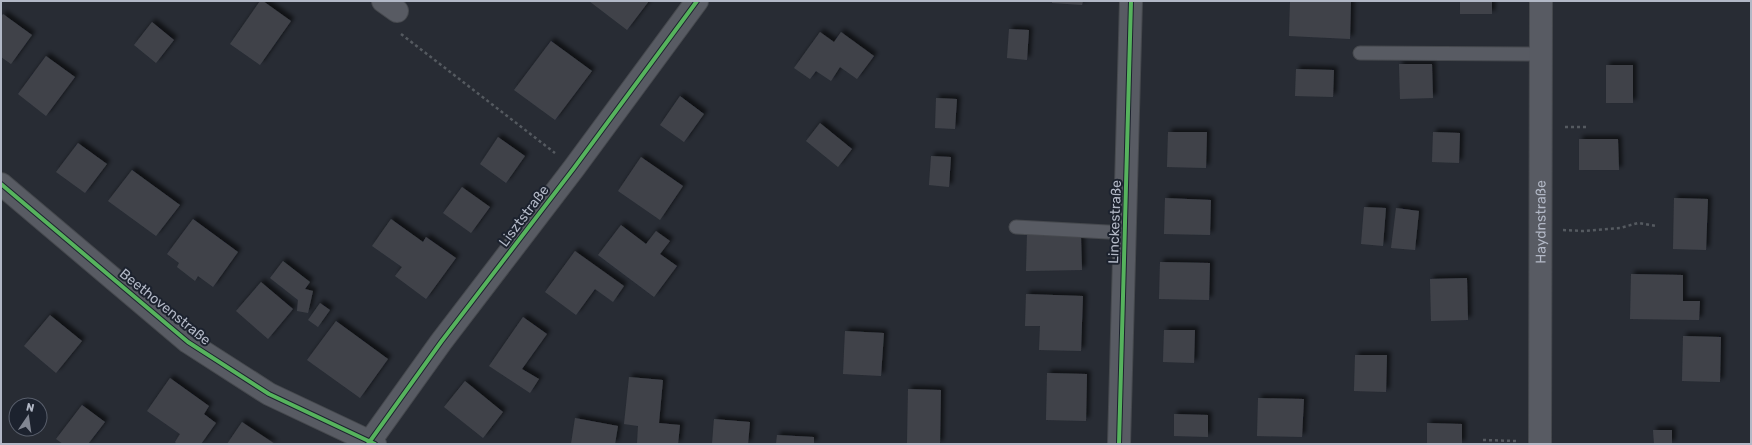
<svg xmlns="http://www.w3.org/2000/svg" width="1752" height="445" font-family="Rubik,sans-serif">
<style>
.building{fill:#40434a;filter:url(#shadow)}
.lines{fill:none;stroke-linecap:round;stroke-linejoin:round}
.service-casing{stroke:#46494e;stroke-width:15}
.minor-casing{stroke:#46494e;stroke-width:24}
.path{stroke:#555a60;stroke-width:2.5;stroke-dasharray:3 3;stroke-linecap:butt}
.service{stroke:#585b63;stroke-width:13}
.minor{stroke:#585b63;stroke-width:22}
.cycleway-casing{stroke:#1c222e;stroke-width:6}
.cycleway{stroke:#56b35d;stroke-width:4}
.labels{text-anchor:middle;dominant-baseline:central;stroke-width:4;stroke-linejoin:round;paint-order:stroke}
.street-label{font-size:14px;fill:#b2b8c6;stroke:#1c222e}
</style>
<defs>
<filter id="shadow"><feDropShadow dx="3.5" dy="-3.5" stdDeviation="2" flood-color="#0009"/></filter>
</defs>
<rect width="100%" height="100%" fill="#282c34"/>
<path class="building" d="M260,1H263L291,21L260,65L230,44Z
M589,1H649L627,30Z
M1052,1H1083L1082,5L1052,3Z
M1290,1L1351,2L1350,39L1289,36Z
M1460,1H1492V14H1460Z
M3,14L32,35L11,64L1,57V17Z
M152,22L174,40L156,63L134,45Z
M1009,29L1029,30L1027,60L1007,58Z
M820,32L834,42L841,32L874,56L857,79L840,67L831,81L816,71L810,79L794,68Z
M551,41L592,71L555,120L514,90Z
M46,56L75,77L46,116L18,94Z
M1399,64H1432L1433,98L1400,99Z
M1606,65H1633V103H1606Z
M1296,69L1334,70L1333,97L1295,96Z
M680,96L704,114L684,142L660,125Z
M936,98L957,99L955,129L935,128Z
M820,123L852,149L838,167L806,141Z
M1168,132H1207L1206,168L1167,167Z
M1433,132L1460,133L1459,163L1432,162Z
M498,137L525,156L506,183L480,164Z
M1579,139H1618L1619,170H1579Z
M78,143L107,164L85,193L56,172Z
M931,156L951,157L949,187L929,185Z
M641,157L683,186L660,220L618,191Z
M132,170L180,205L156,236L108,201Z
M462,187L490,207L471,233L443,213Z
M1165,198L1211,200L1210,235L1164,234Z
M1674,198L1708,199L1706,250L1673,249Z
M1364,207L1386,208L1383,246L1361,244Z
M1396,208L1419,211L1415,250L1391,248Z
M193,219L238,252L213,287L198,276L195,281L177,267L179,263L167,254Z
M391,219L423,242L426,237L456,258L426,299L395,276L402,267L372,246Z
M621,225L646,244L656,231L670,241L660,254L677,266L654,297L598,255Z
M1027,234L1081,236L1082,270L1026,271Z
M575,251L624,286L613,302L595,289L576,315L545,292Z
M283,261L310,282L305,289L313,291L308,313L297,311L298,300L270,278Z
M1160,262L1210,263L1209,300L1159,299Z
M1631,274L1683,275V301H1700L1699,320L1630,319Z
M1467,278L1468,320L1431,321L1430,279Z
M261,282L293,309L268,339L236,311Z
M1026,294L1083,296L1081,351L1039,350L1040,326H1025Z
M320,303L330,310L318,327L308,320Z
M50,315L82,341L56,373L24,346Z
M523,317L547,334L522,369L539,379L530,393L489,366Z
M336,321L388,359L360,398L307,360Z
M1164,330H1195L1194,363L1163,362Z
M845,331L884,333L881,376L843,374Z
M1683,336L1721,337L1720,382L1682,381Z
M1355,355H1387L1386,392L1354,391Z
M1047,373L1087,374L1086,421L1046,420Z
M629,377L663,380L659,423L680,425L678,444H637L638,426L624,424Z
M170,378L209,406L204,414L216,423L201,444H177L175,442L180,434L147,411Z
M465,381L503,412L483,438L444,407Z
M908,389L941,390L940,444H907Z
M1258,398L1304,399L1302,437L1257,436Z
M82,405L105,422L88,444H63L56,439Z
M1174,414L1208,415V437L1174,436Z
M575,418L618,426L615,444H571Z
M714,419L750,422L748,444H712Z
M242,422L275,444H227Z
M1427,423L1462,424V444H1427Z
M1653,430H1672V444H1654Z
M777,435L814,437V444H776Z"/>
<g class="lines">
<g class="service-casing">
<path id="service" d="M1360,53L1541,54
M1016,227L1126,233"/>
</g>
<g class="minor-casing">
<g id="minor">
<path d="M383,1L397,11"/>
<path d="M1,184L188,342L269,394L375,444"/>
<path d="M368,444L441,342L574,168L697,1"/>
<path d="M1119,444L1131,1"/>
<path id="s1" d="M1540,444L1541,1"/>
</g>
</g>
<path class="path" d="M401,34L555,153
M1565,127H1588
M1563,230L1583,231L1620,228L1638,223L1656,226
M1483,440L1516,441"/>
<use href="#service" class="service"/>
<use href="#minor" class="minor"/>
<g class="cycleway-casing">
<path id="cycleway" d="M1,184L188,342L269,394L375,444
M368,444L441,342L574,168L697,1
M1119,444L1131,1"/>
</g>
<use href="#cycleway" class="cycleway"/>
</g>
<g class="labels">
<g class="street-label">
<text transform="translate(524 216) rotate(-53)">Lisztstraße</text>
<text transform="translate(1115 222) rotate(-88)">Linckestraße</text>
<text stroke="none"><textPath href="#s1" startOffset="222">Haydnstraße</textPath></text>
<text transform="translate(165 307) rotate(39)">Beethovenstraße</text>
</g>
</g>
<rect width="1752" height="445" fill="none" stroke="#b2b8c6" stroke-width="4"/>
<g transform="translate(28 417) rotate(13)"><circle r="19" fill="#1c222e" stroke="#585e6b"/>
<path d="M0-3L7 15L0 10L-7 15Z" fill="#828793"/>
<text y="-6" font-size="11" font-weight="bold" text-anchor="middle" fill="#b2b8c6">N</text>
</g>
</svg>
